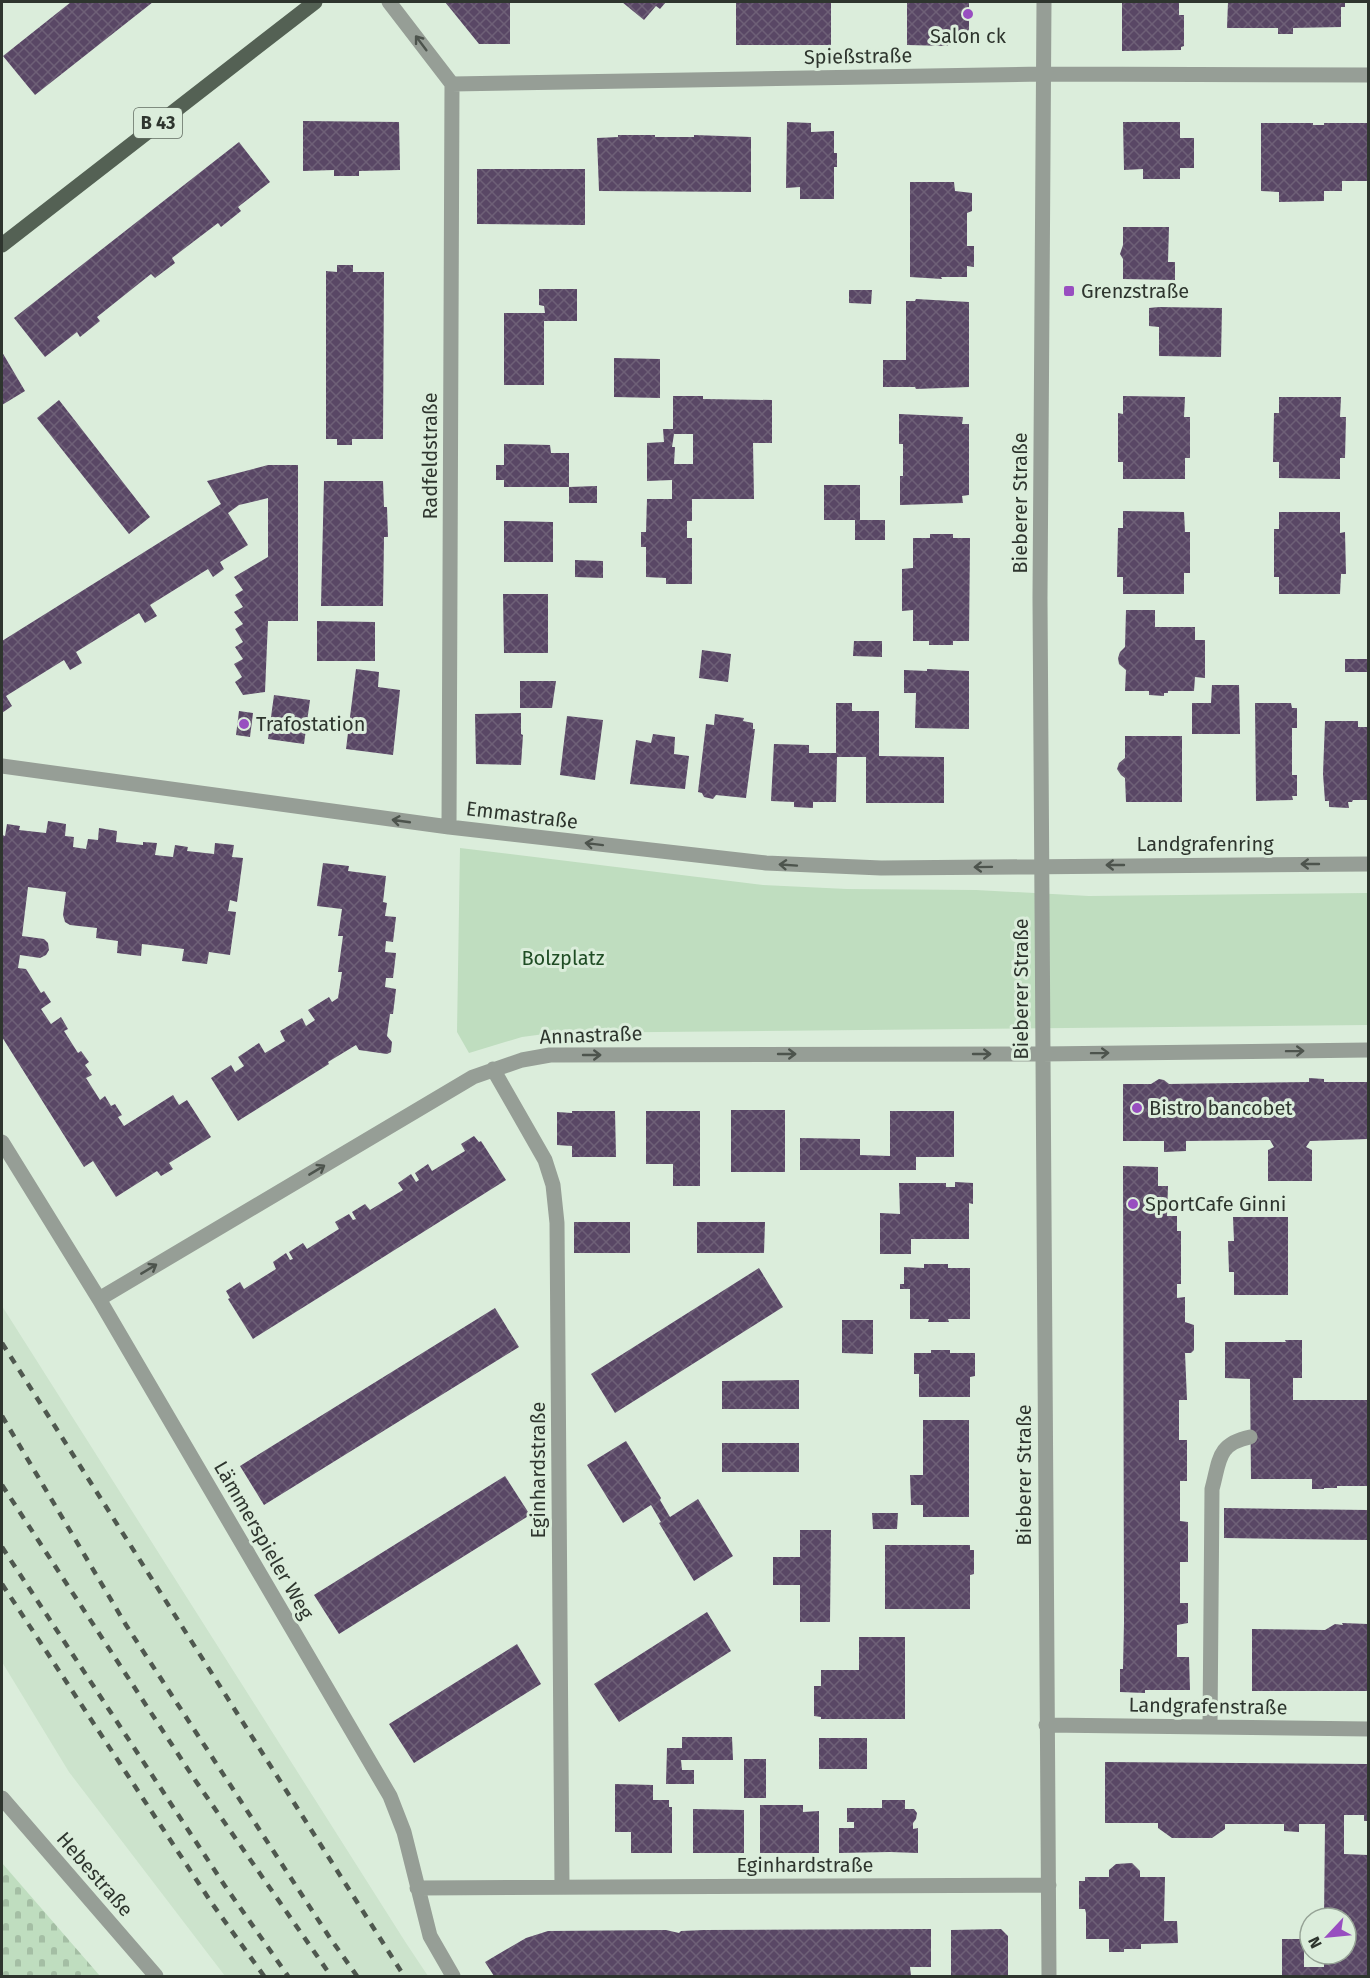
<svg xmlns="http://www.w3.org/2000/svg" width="1370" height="1978" font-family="'Fira Sans',sans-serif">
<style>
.built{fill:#cce3cc}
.cemetery{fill:url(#cemetery-stones)}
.park{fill:#bfddbf}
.building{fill:url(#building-cross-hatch);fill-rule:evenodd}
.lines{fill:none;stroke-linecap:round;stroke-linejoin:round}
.minor{stroke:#969e96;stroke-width:15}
.major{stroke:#546154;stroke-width:15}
.rail{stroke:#4f584f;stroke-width:4.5;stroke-dasharray:8 8;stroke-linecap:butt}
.oneway{stroke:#4d544d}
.poi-dot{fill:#984ec0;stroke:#dbeddb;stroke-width:2}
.labels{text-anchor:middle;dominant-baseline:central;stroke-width:6;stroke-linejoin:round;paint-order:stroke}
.shield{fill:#dbeddb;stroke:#626c62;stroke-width:1.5}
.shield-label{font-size:18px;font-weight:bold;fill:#2e352e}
.poi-label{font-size:20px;fill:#2e352e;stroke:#dbeddb;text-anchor:start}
.street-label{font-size:20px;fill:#2e352e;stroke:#dbeddb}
.park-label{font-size:20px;fill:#1f4c24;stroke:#dbeddb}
</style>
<defs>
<pattern id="cemetery-stones" width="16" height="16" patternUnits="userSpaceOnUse" patternTransform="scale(1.5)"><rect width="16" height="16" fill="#bfddbf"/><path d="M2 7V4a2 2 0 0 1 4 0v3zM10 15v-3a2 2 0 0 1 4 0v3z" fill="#a4bea4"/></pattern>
<pattern id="building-cross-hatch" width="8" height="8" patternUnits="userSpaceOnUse" patternTransform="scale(1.5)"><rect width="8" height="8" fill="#594765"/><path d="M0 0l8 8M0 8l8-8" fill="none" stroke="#6e6077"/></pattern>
</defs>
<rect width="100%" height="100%" fill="#dbeddb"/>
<path class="built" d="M2,1306L406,1943L428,1976H225L69,1772L2,1662Z"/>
<path class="cemetery" d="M2,1863L100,1976H2Z"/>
<path class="park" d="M460,848L763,885L847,889L976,890L1089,896L1368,893V1025L552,1033L522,1037L469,1053L457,1032Z"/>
<path class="building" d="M71,2H153L35,95L3,56Z
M445,2H510V44H479Z
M622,2H666L660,9L656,6L644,20Z
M736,2H831V45H736Z
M907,2H969V43L948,42V46L907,45Z
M1122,2H1179V15H1184V46L1181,47V50L1122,51Z
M1228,2H1345V7H1341V27L1293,28V34H1278V28H1227Z
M303,121L399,122L400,170L359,171V176H334V170L303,171Z
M787,122L811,123V132L834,131V153H837V167H834V199H800V187L786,188Z
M1123,122H1180V138H1194V168H1180V179H1143V169L1124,170Z
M1261,123H1313V125H1324V123H1368V181H1342V191H1324V201L1279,202V192L1261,191Z
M618,135H655V137H694V135L751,137V192L599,191L597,138L618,137Z
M239,142L270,182L238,207L241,211L221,227L218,223L172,258L175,263L155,278L151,274L97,317L100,321L80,337L77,332L45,357L14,318Z
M477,169H585V225L477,224Z
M910,182H954L955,191L972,193V211L967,213V246H974V267L967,266V277H941L942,279L910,277Z
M1123,227H1169L1168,262H1175V280L1123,279V259L1120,254L1123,245Z
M337,265H353V272H384L383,439H352V445H337V439H326V271L337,272Z
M539,289H577V321H544V385H504V313H545L544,306L539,305Z
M849,290H872L871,304L849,303Z
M916,299L969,302V387L916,389L915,387H883V360H906V301H915Z
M1159,307L1222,308L1221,357L1159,356V327L1149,326V308Z
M2,352L25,391L2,405Z
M614,358L660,359V398L614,397Z
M673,396H703V399L772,400V443H753L754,499H692V521H687V538H692V584H666V578L646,577V547H641V532H646L647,499H672V480L647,481V443L664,442L663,429H673ZM674,434H693V464H674L675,447H672Z
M1123,396L1185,397L1184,417H1190V458H1185V479H1123V462H1118V413L1123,414Z
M1279,397H1341L1340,417H1346L1345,458H1340V479L1279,478V462H1273L1274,413H1279Z
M59,400L150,517L129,534L37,418Z
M899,414L963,417L962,424H969V495L962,496L963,503L900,505V476H903V444H899Z
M504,444L550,445L551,453H569V487H504V480H496V465H504Z
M268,465H298V621H268L265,692L243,695L235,682L242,677L234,664L243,659L235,647L243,642L235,629L243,624L234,612L243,607L235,595L243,590L234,577L268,557V498L239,505L228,513L248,545L220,562L224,569L213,577L208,569L150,605L157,616L145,623L139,613L76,652L82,663L70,670L64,660L6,696L12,706L2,713V641L221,504L207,481Z
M324,481H383L384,507H387L388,537H384L383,606H321Z
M824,485H860V520H885V540H855V520H824Z
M597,486V503H569V487Z
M1123,511L1184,512L1185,532H1190V573H1184V594H1123V577H1117L1118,528H1123Z
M1279,512H1340V533L1345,532L1346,574H1341L1340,594H1279V577H1274V529H1279Z
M504,521L553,522V562H504Z
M930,534H953V538H970L969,641H953V645H929V641H913V610L902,611V569L913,568V538H930Z
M575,560L603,561V578L575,577Z
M503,594H548V653H504Z
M1126,610H1155V627H1195V640H1205V678L1195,677L1194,691H1168V693H1164V696L1149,695V691H1125L1126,670L1119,664L1118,658L1120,652L1125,647Z
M317,621L375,622V661H317Z
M854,641H882V657L853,656Z
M702,650L731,654L728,682L699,678Z
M1345,659H1368V672H1345Z
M356,669L379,672L378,687L400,690L393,755L346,749Z
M927,669L969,671V729L915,728L916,693H904V670L927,671Z
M520,681H556L552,708H520Z
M1212,685H1239L1240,734H1192V703H1211Z
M274,695L310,700L304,744L268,739Z
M836,703H852V711H879V756L944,757V803H866V757H837L836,802H813V808L794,807V802L771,801L774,744L809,745V753H836Z
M1255,703H1291L1292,708H1297V728H1292V775H1297V796H1292L1293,800L1256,801Z
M239,711L253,713L250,737L236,735Z
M521,713V734L523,735L521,765L476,764L475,714Z
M715,714L744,718L743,721L753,723V729H755L746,798L716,795L713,799L704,797L702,793L698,792L706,724L714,725Z
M567,716L603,720L595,780L560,775Z
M1325,721H1358V727H1368V800H1353L1352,802H1348L1349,808L1329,807V801H1325L1323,774Z
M653,734L675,737L674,754L689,756L685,789L630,784L636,740L651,743Z
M1125,736H1182V802H1126L1125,778L1121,775L1117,769L1119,763L1125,758Z
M48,821L66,824L65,836L74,837L73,847L86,849L88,839L98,840L99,828L117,831L116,842L143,845V842L157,843L155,855L173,857L175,845L188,847L187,851L214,854L215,843L234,845L232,857L243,858L237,902L230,900L228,911L236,912L230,955L209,952L207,964L182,961L184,949L142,944L141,956L117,953L118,941L96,938L97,928L70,925L65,922L63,915L66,892L28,887L22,936L44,939L48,943L49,950L46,955L40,958L20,955L18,968L26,969L41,993L44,991L51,1002L41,1009L51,1024L61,1017L68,1029L64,1031L78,1053L81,1051L89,1062L85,1065L92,1075L86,1078L100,1100L105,1096L111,1106L115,1104L122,1115L118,1117L124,1126L173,1095L179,1105L187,1100L211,1137L169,1163L173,1169L161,1176L157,1171L116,1197L93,1161L84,1167L2,1037V835L5,836L7,824L20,826L19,830L46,833Z
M323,863L349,866L348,871L386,876L383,902L387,903L385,916L396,917L393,942L386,941L385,952L396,953L393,978H386L385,987L396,989L393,1014H390L387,1036L392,1042L391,1052L387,1054L359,1050L356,1045L328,1062L329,1064L238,1121L211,1078L231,1065L235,1072L244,1066L238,1057L259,1043L265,1053L285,1041L280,1031L302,1018L306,1026L315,1020L308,1010L329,997L332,1002L338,998L342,972H338L343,936H338L342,909L317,906Z
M1309,1078L1324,1079V1082H1368V1139L1310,1141L1306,1147L1312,1150V1181H1268V1150L1274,1147L1270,1140L1186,1141V1151L1164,1152V1141H1123V1084H1151L1159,1079L1164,1080L1169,1084L1309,1082Z
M731,1110H785V1172H731Z
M572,1111H615L616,1157H572V1146L557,1145V1112L572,1113Z
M646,1111H700V1186H673V1164H646Z
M890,1111H954V1157H916V1170H800V1138L860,1139V1155L890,1156Z
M474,1136L479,1142L481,1141L506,1180L253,1339L228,1299L230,1298L226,1291L240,1282L244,1289L276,1269L273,1262L286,1253L290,1260L293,1259L289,1252L303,1243L307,1249L339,1229L335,1222L349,1214L353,1220L356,1219L352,1212L365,1204L370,1210L403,1190L398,1183L411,1174L416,1182L419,1180L415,1173L428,1164L432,1171L465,1151L461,1144Z
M1123,1166L1158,1167V1186H1168L1167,1216H1177V1231H1181V1284H1177V1298L1185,1297V1322L1194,1325V1350L1191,1353H1185L1187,1400H1179V1440H1187V1481H1180V1521L1188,1522V1562H1180V1603H1188V1623L1177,1625V1657H1189L1190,1690H1145V1693L1120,1692V1669H1123L1124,1623Z
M955,1182L973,1183V1204L969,1203V1239H911V1254H880V1213L900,1214L899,1183H946V1187H955Z
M1233,1217H1288V1295H1234V1272H1229L1228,1241H1234Z
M574,1222H630V1253H574Z
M697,1222H765L764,1253H697Z
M924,1264H948V1268H970V1319H948L949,1322H928L929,1319H910V1289H900V1284H904V1267L924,1268Z
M759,1268L783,1307L615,1413L591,1374Z
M495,1308L519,1347L264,1505L240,1466Z
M842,1320H873V1354L842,1353Z
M1285,1340H1302V1378H1293V1400H1368V1486H1337V1488H1324V1489H1312V1479H1251L1250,1379L1225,1378V1342H1286Z
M931,1350H950V1353H975V1376L970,1377V1397H919V1374H914V1353H931Z
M799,1380V1409H722V1381Z
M923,1420H969V1517H923V1505H911L910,1475H923Z
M626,1441L661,1498L660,1500L670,1517L698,1499L733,1556L694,1581L659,1523L661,1522L651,1505L623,1523L587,1465Z
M722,1443H799V1472H722Z
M505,1476L530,1515L339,1634L314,1595Z
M1224,1508L1368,1510V1540L1224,1538Z
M872,1513H898L897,1529H873Z
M800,1530H831L830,1622H800V1585H773V1557H800Z
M885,1545H970V1550H974V1574L970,1575V1609H885Z
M707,1612L731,1651L619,1722L594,1684Z
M1342,1623L1368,1624V1691H1252V1629L1325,1630L1335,1624L1343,1625Z
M859,1637H905V1719H821V1717L814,1716V1686H821V1670H859Z
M517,1644L541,1684L414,1763L389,1724Z
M682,1737H732L733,1760H681L682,1770H694V1784H666L667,1748H682Z
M819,1738H867V1769H819Z
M744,1759H766V1798H744Z
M1105,1762L1368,1764V1821H1364V1815H1344V1854L1368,1855V1976H1282V1939H1304V1967H1324V1954H1346V1918H1324L1325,1824H1299V1832L1284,1831V1824H1225V1829L1212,1838H1172L1158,1828V1823H1105Z
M615,1784L653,1785V1800H669V1807H672V1853H631V1832H615Z
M882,1800H905V1809H914L917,1813L916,1819L913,1823V1829L918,1828V1853L890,1852L839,1853V1828H854V1822H847V1808H882Z
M760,1805H803V1812L819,1811V1853H760Z
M693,1809L744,1810V1853H693Z
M1132,1863L1140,1871V1877H1165L1164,1921H1177L1178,1943L1141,1944V1949H1124V1952H1109V1939H1086V1913L1085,1909H1079V1881H1085V1877H1109V1870L1116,1864Z
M931,1929V1967H910L911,1976L881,1975V1976H494L485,1962L526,1938L548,1931L666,1930L679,1933L681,1931L704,1930Z
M1001,1929L1008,1936V1976H951V1930Z"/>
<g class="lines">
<path class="minor" d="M389,2L452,84
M1044,2L1040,598L1049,1976
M452,84L1043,74L1368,75
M2,766L449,827L766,863L881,868L1368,864
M449,827L452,84
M493,1069L545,1160L553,1185L557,1223L562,1887
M2,1142L99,1299L390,1796L404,1832L430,1936L453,1976
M99,1299L473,1077L522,1060L550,1055L1042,1054L1368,1050
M1046,1725L1368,1729
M1210,1727L1212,1489C1220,1460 1217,1444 1250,1437
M2,1798L156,1976
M417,1888L1049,1885"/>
<path class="major" d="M2,245L315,2"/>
<path class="rail" d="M2,1343L404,1976
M2,1416L126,1625L330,1938L357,1976
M2,1485L195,1780L331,1976
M2,1547L225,1886L288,1976
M2,1584L211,1902L264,1976"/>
</g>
<defs><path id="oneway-shaft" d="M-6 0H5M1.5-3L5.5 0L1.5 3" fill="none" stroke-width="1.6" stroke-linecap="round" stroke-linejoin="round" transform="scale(1.5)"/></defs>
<g class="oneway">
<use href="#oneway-shaft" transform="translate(421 43) rotate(-127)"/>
<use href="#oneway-shaft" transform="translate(401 821) rotate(-172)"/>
<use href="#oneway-shaft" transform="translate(594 844) rotate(-173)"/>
<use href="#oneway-shaft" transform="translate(1310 864) rotate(180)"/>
<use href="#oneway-shaft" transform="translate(788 865) rotate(-176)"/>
<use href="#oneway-shaft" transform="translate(1115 865) rotate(180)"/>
<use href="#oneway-shaft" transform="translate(983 867) rotate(179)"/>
<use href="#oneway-shaft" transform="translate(1295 1051) rotate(-1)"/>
<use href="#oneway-shaft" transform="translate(1100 1053) rotate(-1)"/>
<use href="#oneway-shaft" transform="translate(787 1054)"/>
<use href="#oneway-shaft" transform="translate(982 1054)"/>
<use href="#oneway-shaft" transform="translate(592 1055)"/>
<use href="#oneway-shaft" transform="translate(317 1170) rotate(-31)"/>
<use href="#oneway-shaft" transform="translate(149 1269) rotate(-31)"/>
</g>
<g class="poi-dot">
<circle cx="968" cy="14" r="6"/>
<rect x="1063" y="285" width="12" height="12" rx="3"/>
<circle cx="244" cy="724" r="6"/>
<circle cx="1137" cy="1108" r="6"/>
<circle cx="1133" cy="1204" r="6"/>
</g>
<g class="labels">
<rect class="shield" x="134" y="108" width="48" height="30" rx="4.5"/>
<g class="shield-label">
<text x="158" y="123">B 43</text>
</g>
<g class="poi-label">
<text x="968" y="36" text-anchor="middle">Salon ck</text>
<text x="1081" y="291">Grenzstraße</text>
<text x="256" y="724">Trafostation</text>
<text x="1149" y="1108">Bistro bancobet</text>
<text x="1145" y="1204">SportCafe Ginni</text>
</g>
<g class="street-label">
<text transform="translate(858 56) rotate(-1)">Spießstraße</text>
<text transform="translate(430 456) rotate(-90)">Radfeldstraße</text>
<text transform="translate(1020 503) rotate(-90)">Bieberer Straße</text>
<text transform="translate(522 815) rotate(7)">Emmastraße</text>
<text x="1205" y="844">Landgrafenring</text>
<text transform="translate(1021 989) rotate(-90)">Bieberer Straße</text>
<text transform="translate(591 1035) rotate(-2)">Annastraße</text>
<text transform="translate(538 1470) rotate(-90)">Eginhardstraße</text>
<text transform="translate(1024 1475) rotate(-90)">Bieberer Straße</text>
<text transform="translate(264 1540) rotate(60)">Lämmerspieler Weg</text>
<text transform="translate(1208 1706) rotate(1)">Landgrafenstraße</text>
<text x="805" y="1865">Eginhardstraße</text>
<text transform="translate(95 1874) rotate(49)">Hebestraße</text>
</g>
<g class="park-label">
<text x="563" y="958">Bolzplatz</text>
</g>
</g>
<rect width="1370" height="1978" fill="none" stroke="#2e352e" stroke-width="6"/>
<g transform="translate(1328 1936) rotate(244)"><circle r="28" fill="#dbeddb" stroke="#96a396" stroke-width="1.5"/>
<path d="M0-4.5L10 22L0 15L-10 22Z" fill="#984ec0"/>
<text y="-9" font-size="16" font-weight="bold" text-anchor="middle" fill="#2e352e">N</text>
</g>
</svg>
